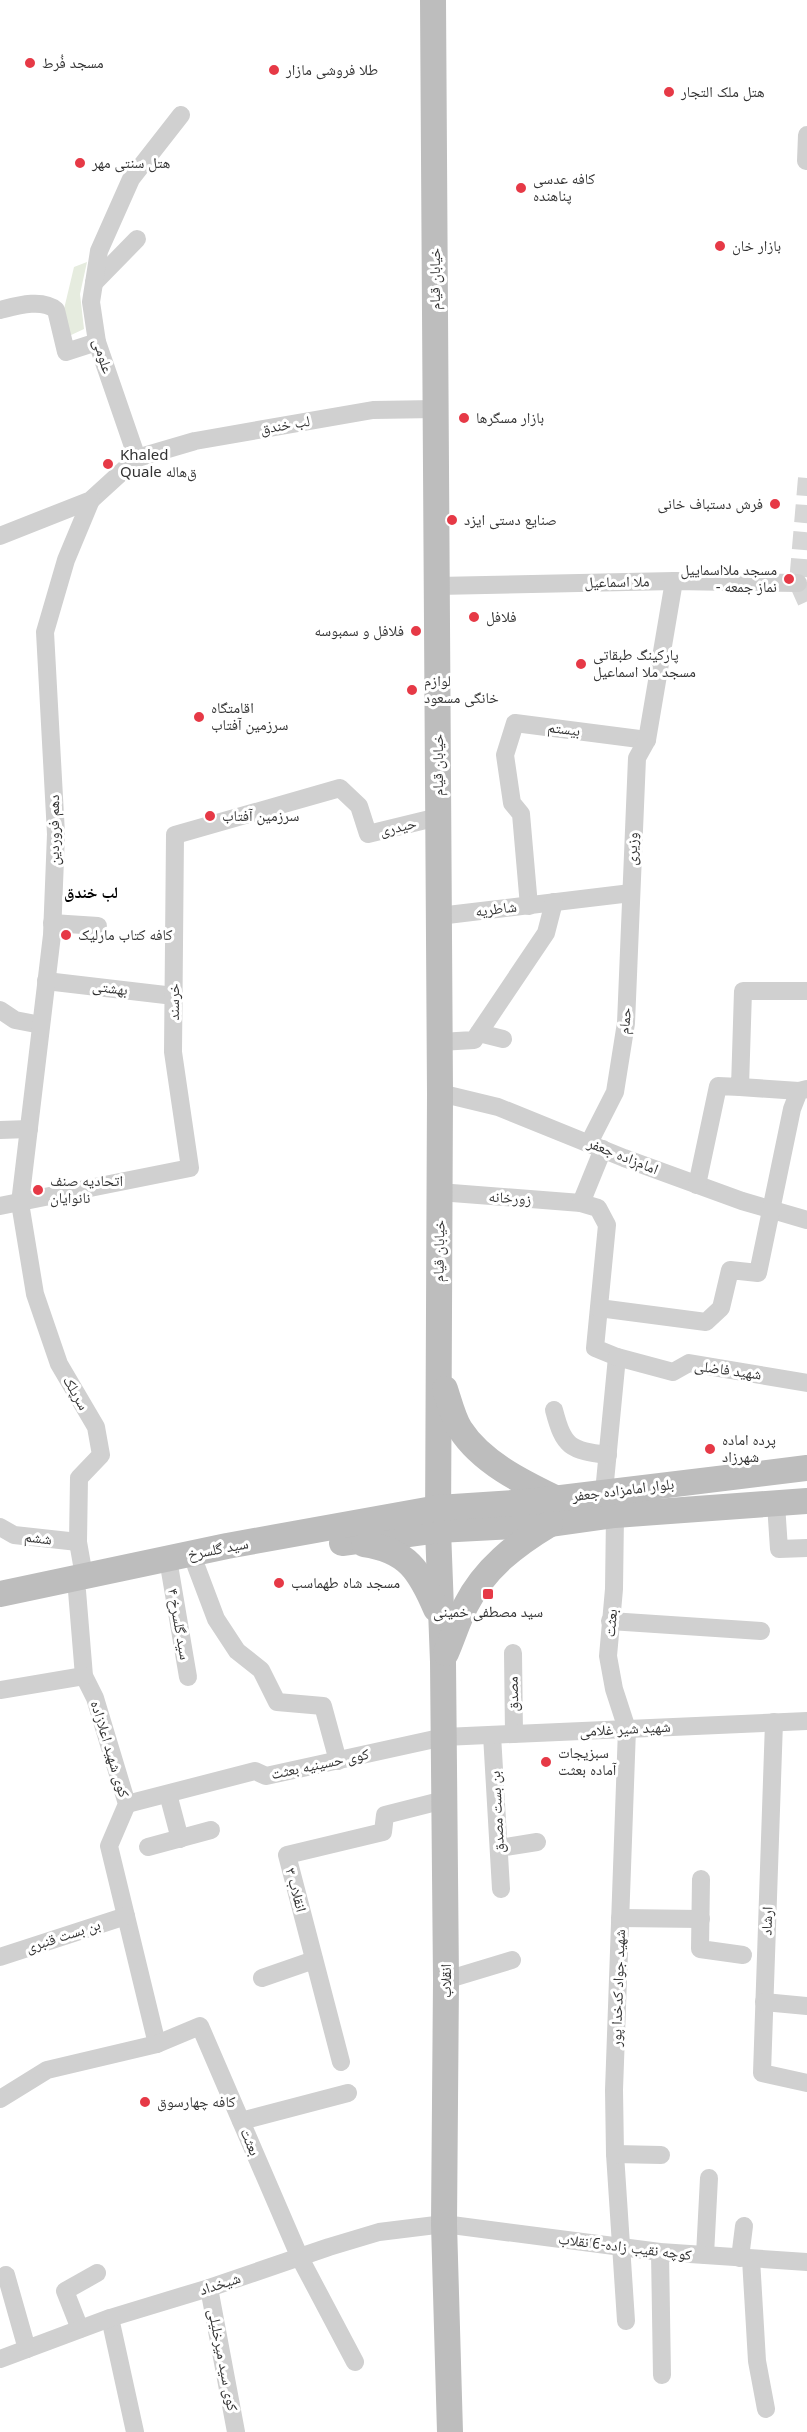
<svg xmlns="http://www.w3.org/2000/svg" width="807" height="2432" font-family="'Noto Sans','Noto Naskh Arabic',sans-serif">
	<rect width="100%" height="100%" fill="#fff"/>
	<path fill="#e6ecdf" d="M87,262L80,294L84,329L69,336L64,309L74,267Z"/>
	<g fill="none" stroke-linecap="round" stroke-linejoin="round">
		<path stroke="#d6d6d6" stroke-width="18" stroke-dasharray="18 9" stroke-linecap="butt" d="M807,478L798,583L807,603"/>
		<g stroke="#d0d0d0" stroke-width="18">
			<path d="M806,161L807,135"/>
			<path d="M94,283L137,239"/>
			<path d="M0,310C16,306 42,298 56,310L66,352L97,342"/>
			<path d="M137,458L195,441L373,410L436,409"/>
			<path d="M0,536L91,500L137,458L97,342L91,302L99,251L131,179L181,115"/>
			<path d="M437,586L674,581L798,583"/>
			<path d="M529,906L521,814L512,803L505,755L515,723L647,740"/>
			<path d="M439,916L631,893"/>
			<path d="M52,923L98,926"/>
			<path d="M46,981L174,996"/>
			<path d="M0,1010L15,1020L41,1025"/>
			<path d="M479,1033L503,1039"/>
			<path d="M440,1042L474,1040L546,933L554,902"/>
			<path d="M740,1087L799,1091"/>
			<path d="M440,1093L498,1107L624,1158L742,1201L807,1220"/>
			<path d="M0,1130L29,1129"/>
			<path d="M589,1143L615,1092L626,1023L637,758L647,740L674,581"/>
			<path d="M697,1185L718,1086L740,1087L743,991H807"/>
			<path d="M439,1192L581,1203L598,1208L607,1225L595,1348L617,1357L604,1492"/>
			<path d="M581,1203L603,1149"/>
			<path d="M0,1206L190,1168L173,1052L175,835L340,788L359,806L368,834L438,817"/>
			<path d="M599,1308L706,1322L721,1308L730,1270L758,1273L792,1109L799,1091L807,1089"/>
			<path d="M617,1357L673,1372L689,1363L807,1383"/>
			<path d="M554,1410C564,1448 570,1450 608,1455"/>
			<path d="M776,1504L779,1549L807,1548"/>
			<path d="M615,1515L614,1589L608,1656L614,1689L627,1729L614,2090L615,2154L626,2321"/>
			<path d="M0,1527L14,1535L78,1542"/>
			<path d="M196,1566L216,1619L237,1651L261,1670L277,1702L323,1706L338,1761"/>
			<path d="M170,1571L188,1677"/>
			<path d="M84,1576L78,1542L79,1478L101,1455L96,1427L59,1364L35,1294L20,1203L52,935L56,834L45,632L66,560L91,500"/>
			<path d="M77,1591L84,1676L95,1698L127,1804L109,1846L157,2044"/>
			<path d="M610,1621L761,1631"/>
			<path d="M513,1653L514,1734"/>
			<path d="M0,1690L84,1676"/>
			<path d="M774,1722L762,2073L807,2083"/>
			<path d="M492,1735L501,1889"/>
			<path d="M168,1794L180,1839"/>
			<path d="M127,1804L255,1771L266,1776L444,1737L807,1721"/>
			<path d="M148,1847L211,1830"/>
			<path d="M499,1848L537,1842"/>
			<path d="M701,1879L700,1949L743,1955"/>
			<path d="M620,1918L701,1919"/>
			<path d="M0,1957L126,1916"/>
			<path d="M262,1978L314,1960"/>
			<path d="M446,1980L512,1960"/>
			<path d="M764,2002L807,2006"/>
			<path d="M341,2062L287,1855L383,1832L385,1815L444,1800"/>
			<path d="M0,2099L47,2070L157,2044L200,2026L300,2258L355,2362"/>
			<path d="M241,2121L348,2093"/>
			<path d="M615,2154L661,2155"/>
			<path d="M660,2252L662,2375"/>
			<path d="M705,2255L709,2178"/>
			<path d="M740,2258L744,2226"/>
			<path d="M751,2259L757,2361L766,2409"/>
			<path d="M6,2275L27,2349"/>
			<path d="M209,2288L236,2432"/>
			<path d="M110,2318L135,2432"/>
			<path d="M80,2329L65,2291L97,2273"/>
			<path d="M0,2359L110,2318L209,2288L329,2247L379,2232L444,2224L660,2252L807,2262"/>
		</g>
		<g stroke="#bdbdbd" stroke-width="26">
			<path d="M433,0L440,1093L438,1530L443,1662L446,1980L444,2224L450,2432"/>
			<path d="M445,1389C449,1401 453,1418 460,1429C481,1462 522,1482 555,1498"/>
			<path d="M342,1543L438,1530L551,1524L615,1515L807,1501"/>
			<path d="M364,1544C407,1550 420,1571 436,1609"/>
			<path d="M0,1594L227,1546L438,1508L528,1502L807,1468"/>
			<path d="M446,1653C453,1637 458,1620 466,1605C485,1568 515,1545 550,1524"/>
		</g>
	</g>
	<g fill="#e63946" stroke="#fff" stroke-width="2">
		<circle cx="30" cy="63" r="6"/>
		<circle cx="274" cy="70" r="6"/>
		<circle cx="669" cy="92" r="6"/>
		<circle cx="80" cy="163" r="6"/>
		<circle cx="521" cy="188" r="6"/>
		<circle cx="720" cy="246" r="6"/>
		<circle cx="464" cy="418" r="6"/>
		<circle cx="108" cy="464" r="6"/>
		<circle cx="775" cy="504" r="6"/>
		<circle cx="452" cy="520" r="6"/>
		<circle cx="789" cy="579" r="6"/>
		<circle cx="474" cy="617" r="6"/>
		<circle cx="416" cy="631" r="6"/>
		<circle cx="581" cy="664" r="6"/>
		<circle cx="412" cy="690" r="6"/>
		<circle cx="199" cy="717" r="6"/>
		<circle cx="210" cy="816" r="6"/>
		<circle cx="66" cy="935" r="6"/>
		<circle cx="38" cy="1190" r="6"/>
		<circle cx="710" cy="1449" r="6"/>
		<circle cx="279" cy="1583" r="6"/>
		<rect x="482" y="1588" width="12" height="12" rx="3"/>
		<circle cx="546" cy="1762" r="6"/>
		<circle cx="145" cy="2102" r="6"/>
	</g>
	<g text-anchor="middle" stroke-width="6" stroke-linejoin="round" paint-order="stroke">
		<g font-size="15" fill="#333" stroke="#fff" text-anchor="start">
			<text x="42" y="68">مسجد فُرط</text>
			<text x="286" y="75">طلا فروشی مازار</text>
			<text x="681" y="97">هتل ملک التجار</text>
			<text x="92" y="168">هتل سنتی مهر</text>
			<text x="533" y="184">کافه عدسی<tspan x="533" dy="17">پناهنده</tspan></text>
			<text x="732" y="251">بازار خان</text>
			<text x="476" y="423">بازار مسگرها</text>
			<text x="120" y="460">Khaled<tspan x="120" dy="17">Quale ق‌هاله</tspan></text>
			<text x="763" y="509" text-anchor="end">فرش دستباف خانی</text>
			<text x="464" y="525">صنایع دستی ایزد</text>
			<text x="777" y="575" text-anchor="end">مسجد ملااسماییل<tspan x="777" dy="17">- نماز جمعه</tspan></text>
			<text x="486" y="622">فلافل</text>
			<text x="404" y="636" text-anchor="end">فلافل و سمبوسه</text>
			<text x="593" y="660">پارکینگ طبقاتی<tspan x="593" dy="17">مسجد ملا اسماعیل</tspan></text>
			<text x="424" y="686">لوازم<tspan x="424" dy="17">خانگی مسعود</tspan></text>
			<text x="211" y="713">اقامتگاه<tspan x="211" dy="17">سرزمین آفتاب</tspan></text>
			<text x="222" y="821">سرزمین آفتاب</text>
			<text x="78" y="940">کافه کتاب مارلیک</text>
			<text x="50" y="1186">اتحادیه صنف<tspan x="50" dy="17">نانوایان</tspan></text>
			<text x="722" y="1445">پرده اماده<tspan x="722" dy="17">شهرزاد</tspan></text>
			<text x="291" y="1588">مسجد شاه طهماسب</text>
			<text x="488" y="1617" text-anchor="middle">سید مصطفی خمینی</text>
			<text x="558" y="1758">سبزیجات<tspan x="558" dy="17">آماده بعثت</tspan></text>
			<text x="157" y="2107">کافه چهارسوق</text>
		</g>
		<g font-size="15" fill="#333" stroke="#fff">
			<text transform="translate(435 279) rotate(-90)" y="5">خیابان قیام</text>
			<text transform="translate(103 356) rotate(73)" y="5">علومی</text>
			<text transform="translate(285 425) rotate(-10)" y="5">لب خندق</text>
			<text transform="translate(617 582) rotate(-1)" y="5">ملا اسماعیل</text>
			<text transform="translate(564 729) rotate(7)" y="5">بیستم</text>
			<text transform="translate(438 765) rotate(-90)" y="5">خیابان قیام</text>
			<text transform="translate(398 827) rotate(-13)" y="5">حیدری</text>
			<text transform="translate(54 830) rotate(-90)" y="5">دهم فروردین</text>
			<text transform="translate(632 849) rotate(-88)" y="5">وزیری</text>
			<text transform="translate(496 909) rotate(-7)" y="5">شاطریه</text>
			<text transform="translate(110 988) rotate(7)" y="5">بهشتی</text>
			<text transform="translate(174 1002) rotate(-90)" y="5">خرسند</text>
			<text transform="translate(625 1021) rotate(-85)" y="5">حمام</text>
			<text transform="translate(623 1156) rotate(22)" y="5">امام‌زاده جعفر</text>
			<text transform="translate(510 1198) rotate(4)" y="5">زورخانه</text>
			<text transform="translate(439 1251) rotate(-89)" y="5">خیابان قیام</text>
			<text transform="translate(728 1370) rotate(8)" y="5">شهید فاضلی</text>
			<text transform="translate(76 1393) rotate(60)" y="5">سرپلک</text>
			<text transform="translate(623 1490) rotate(-7)" y="5">بلوار امامزاده جعفر</text>
			<text transform="translate(38 1538) rotate(6)" y="5">ششم</text>
			<text transform="translate(218 1549) rotate(-11)" y="5">سید گلسرخ</text>
			<text transform="translate(611 1623) rotate(-85)" y="5">بعثت</text>
			<text transform="translate(179 1624) rotate(80)" y="5">سید گلسرخ ۴</text>
			<text transform="translate(513 1694) rotate(-91)" y="5">مصدق</text>
			<text transform="translate(625 1729) rotate(-3)" y="5">شهید شیر غلامی</text>
			<text transform="translate(110 1749) rotate(73)" y="5">کوی شهید اعلازاده</text>
			<text transform="translate(320 1764) rotate(-12)" y="5">کوی حسینیه بعثت</text>
			<text transform="translate(497 1812) rotate(-93)" y="5">بن بست مصدق</text>
			<text transform="translate(296 1890) rotate(75)" y="5">انقلاب ۳</text>
			<text transform="translate(767 1921) rotate(-88)" y="5">ارشاد</text>
			<text transform="translate(63 1936) rotate(-18)" y="5">بن بست قنبری</text>
			<text transform="translate(446 1981) rotate(-90)" y="5">انقلاب</text>
			<text transform="translate(618 1988) rotate(-88)" y="5">شهید جواد کدخدا پور</text>
			<text transform="translate(250 2142) rotate(67)" y="5">بعثت</text>
			<text transform="translate(625 2247) rotate(7)" y="5">کوچه نقیب زاده-6انقلاب</text>
			<text transform="translate(220 2284) rotate(-18)" y="5">شیخداد</text>
			<text transform="translate(223 2360) rotate(79)" y="5">کوی سید میرخلیلی</text>
		</g>
		<g font-size="16" font-weight="bold" fill="#000" stroke="#fff">
			<text x="91" y="898">لب خندق</text>
		</g>
	</g>
</svg>
